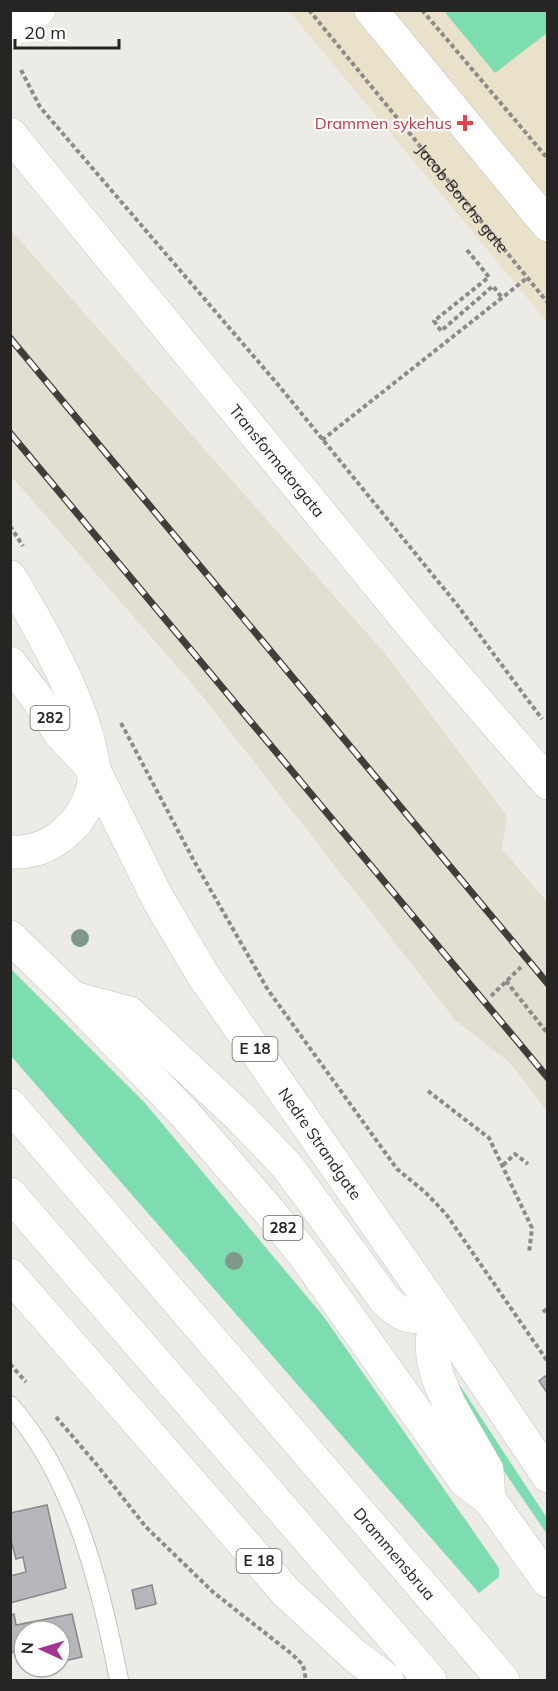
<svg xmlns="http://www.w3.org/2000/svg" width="558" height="1691" font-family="Mulish,sans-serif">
	<rect width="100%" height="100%" fill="#edebe6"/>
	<path fill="#e3ded2" d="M11,230L388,657L507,816L502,849L547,902V1111L509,1062L456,1021L200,693L11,476Z"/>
	<path fill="#eae1cb" d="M289,11H547V322L476,236Z"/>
	<g fill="#7edcb1">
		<path d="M444,11H547V33L495,73Z"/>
		<path d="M10,968L144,1102L324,1317L499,1568V1577L479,1593L11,1056Z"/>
		<path d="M457,1381L547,1518V1534L465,1414Z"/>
	</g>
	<g fill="#b8b5bb" stroke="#89878c" stroke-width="1.5">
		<path d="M545,1376L548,1380V1394L539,1381Z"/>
		<path d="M47,1505L66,1588L10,1603V1576L26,1572L23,1557L16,1559L10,1537V1513Z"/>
		<path d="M152,1585L156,1604L136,1609L132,1590Z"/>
		<path d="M14,1614L16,1625L72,1614L82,1657L60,1662V1631H24V1650L10,1653V1615Z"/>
	</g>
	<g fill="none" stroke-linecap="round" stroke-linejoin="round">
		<g stroke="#c4c2bd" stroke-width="20">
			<path id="lane" d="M10,1405C75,1479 101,1587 119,1680"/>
		</g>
		<g stroke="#c4c2bd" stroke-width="34">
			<g id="street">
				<path d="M10,32L39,10"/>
				<path id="s2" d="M10,134L419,634L548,783"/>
			</g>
		</g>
		<g stroke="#c4c2bd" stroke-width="34">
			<path id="secondary" d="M371,10L548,225"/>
		</g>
		<g stroke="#c4c2bd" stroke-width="34">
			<g id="primary">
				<path id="s3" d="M10,663L37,698L60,733L94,770L158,899L203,975L439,1314L548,1476"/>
				<path d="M10,937L73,998L184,1113L269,1211L305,1256L465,1481L489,1499L548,1581"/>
				<path d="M73,998L129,1013L240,1117L287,1166L386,1301C405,1319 414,1319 439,1314"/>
				<path d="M439,1314L432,1340L433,1358L438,1378L449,1404L487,1470L489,1499"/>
			</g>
		</g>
		<g stroke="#c4c2bd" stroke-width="34">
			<g id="highway">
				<path d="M10,577C42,630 86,707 94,769C96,791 84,816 68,830C51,846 34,853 10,852"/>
				<path id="s4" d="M10,1105L503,1680"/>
				<path d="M10,1194L430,1680"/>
				<path d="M10,1275L286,1592L354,1655L387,1680"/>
			</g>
		</g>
		<g stroke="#8d8b88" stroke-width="4" stroke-dasharray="4.5 3" stroke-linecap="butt">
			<path id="s1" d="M309,10L548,303"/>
			<path d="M422,10L548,159"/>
			<path d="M21,70L40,107L280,387L458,606L542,719"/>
			<path d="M467,250L489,277L434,321L441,331L493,286L502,298"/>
			<path d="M322,440L527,278"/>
			<path d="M10,526L23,546"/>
			<path d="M121,723L194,861L268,990L397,1169L425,1192L446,1214L548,1362"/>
			<path d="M506,981L548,1034"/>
			<path d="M491,996L521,967"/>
			<path d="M428,1091L489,1138L532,1228L529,1253"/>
			<path d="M503,1165L515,1154L528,1164"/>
			<path d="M543,1312L548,1308"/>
			<path d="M10,1364L26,1382"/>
			<path d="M56,1417L97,1465L146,1527L213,1592L293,1655L303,1665L306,1680"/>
		</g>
		<use href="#lane" stroke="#fff" stroke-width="18"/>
		<use href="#street" stroke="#fff" stroke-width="33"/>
		<use href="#secondary" stroke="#fff" stroke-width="33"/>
		<use href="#primary" stroke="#fff" stroke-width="33"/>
		<use href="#highway" stroke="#fff" stroke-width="33"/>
		<g stroke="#3f3e3b" stroke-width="7">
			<g id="rail">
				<path d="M10,338L548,984"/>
				<path d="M10,433L548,1078"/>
			</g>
		</g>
		<use href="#rail" stroke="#fff" stroke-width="4.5" stroke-dasharray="14" stroke-linecap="butt"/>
	</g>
	<g fill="#80988b">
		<circle cx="80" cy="938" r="9"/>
		<circle cx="234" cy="1261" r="9"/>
	</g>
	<path fill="#e0444e" stroke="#fff" stroke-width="2" d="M462 114h6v6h6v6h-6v6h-6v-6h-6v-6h6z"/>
	<g text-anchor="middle" stroke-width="4.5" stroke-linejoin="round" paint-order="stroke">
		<g fill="#fff" stroke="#676665" stroke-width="1.5">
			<rect x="30.5" y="706" width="39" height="24" rx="4.5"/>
			<rect x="232.5" y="1037" width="45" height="24" rx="4.5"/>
			<rect x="263.5" y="1216" width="39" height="24" rx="4.5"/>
			<rect x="236.5" y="1549" width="45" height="24" rx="4.5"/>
		</g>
		<g font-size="15" font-weight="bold" fill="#262523">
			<text x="50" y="723">282</text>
			<text x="255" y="1054">E 18</text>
			<text x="283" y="1233">282</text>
			<text x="259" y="1566">E 18</text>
		</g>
		<g font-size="16" fill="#be3a42" stroke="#fff" text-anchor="end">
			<text x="452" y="129">Drammen sykehus</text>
		</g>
		<g font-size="16" fill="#262523" stroke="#fff">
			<text dy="6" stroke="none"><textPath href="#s1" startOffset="243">Jacob Borchs gate</textPath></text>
			<text dy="6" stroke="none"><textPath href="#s2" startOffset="422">Transformatorgata</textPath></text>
			<text dy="6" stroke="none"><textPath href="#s3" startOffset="574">Nedre Strandgate</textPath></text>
			<text dy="6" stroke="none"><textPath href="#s4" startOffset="591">Drammensbrua</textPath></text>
		</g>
	</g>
	<rect width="558" height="1691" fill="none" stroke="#262523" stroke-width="24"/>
	<g transform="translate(42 1649) rotate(274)"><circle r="28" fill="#ffffff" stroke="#a8a8a7" stroke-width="1.5"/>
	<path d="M0-4.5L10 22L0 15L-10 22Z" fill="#a43593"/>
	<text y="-9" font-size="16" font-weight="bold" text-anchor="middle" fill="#262523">N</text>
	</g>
	<path d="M15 39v9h104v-9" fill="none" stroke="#262523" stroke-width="3"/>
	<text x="24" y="39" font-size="18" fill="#262523" stroke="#ffffff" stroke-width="4.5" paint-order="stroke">20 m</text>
</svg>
